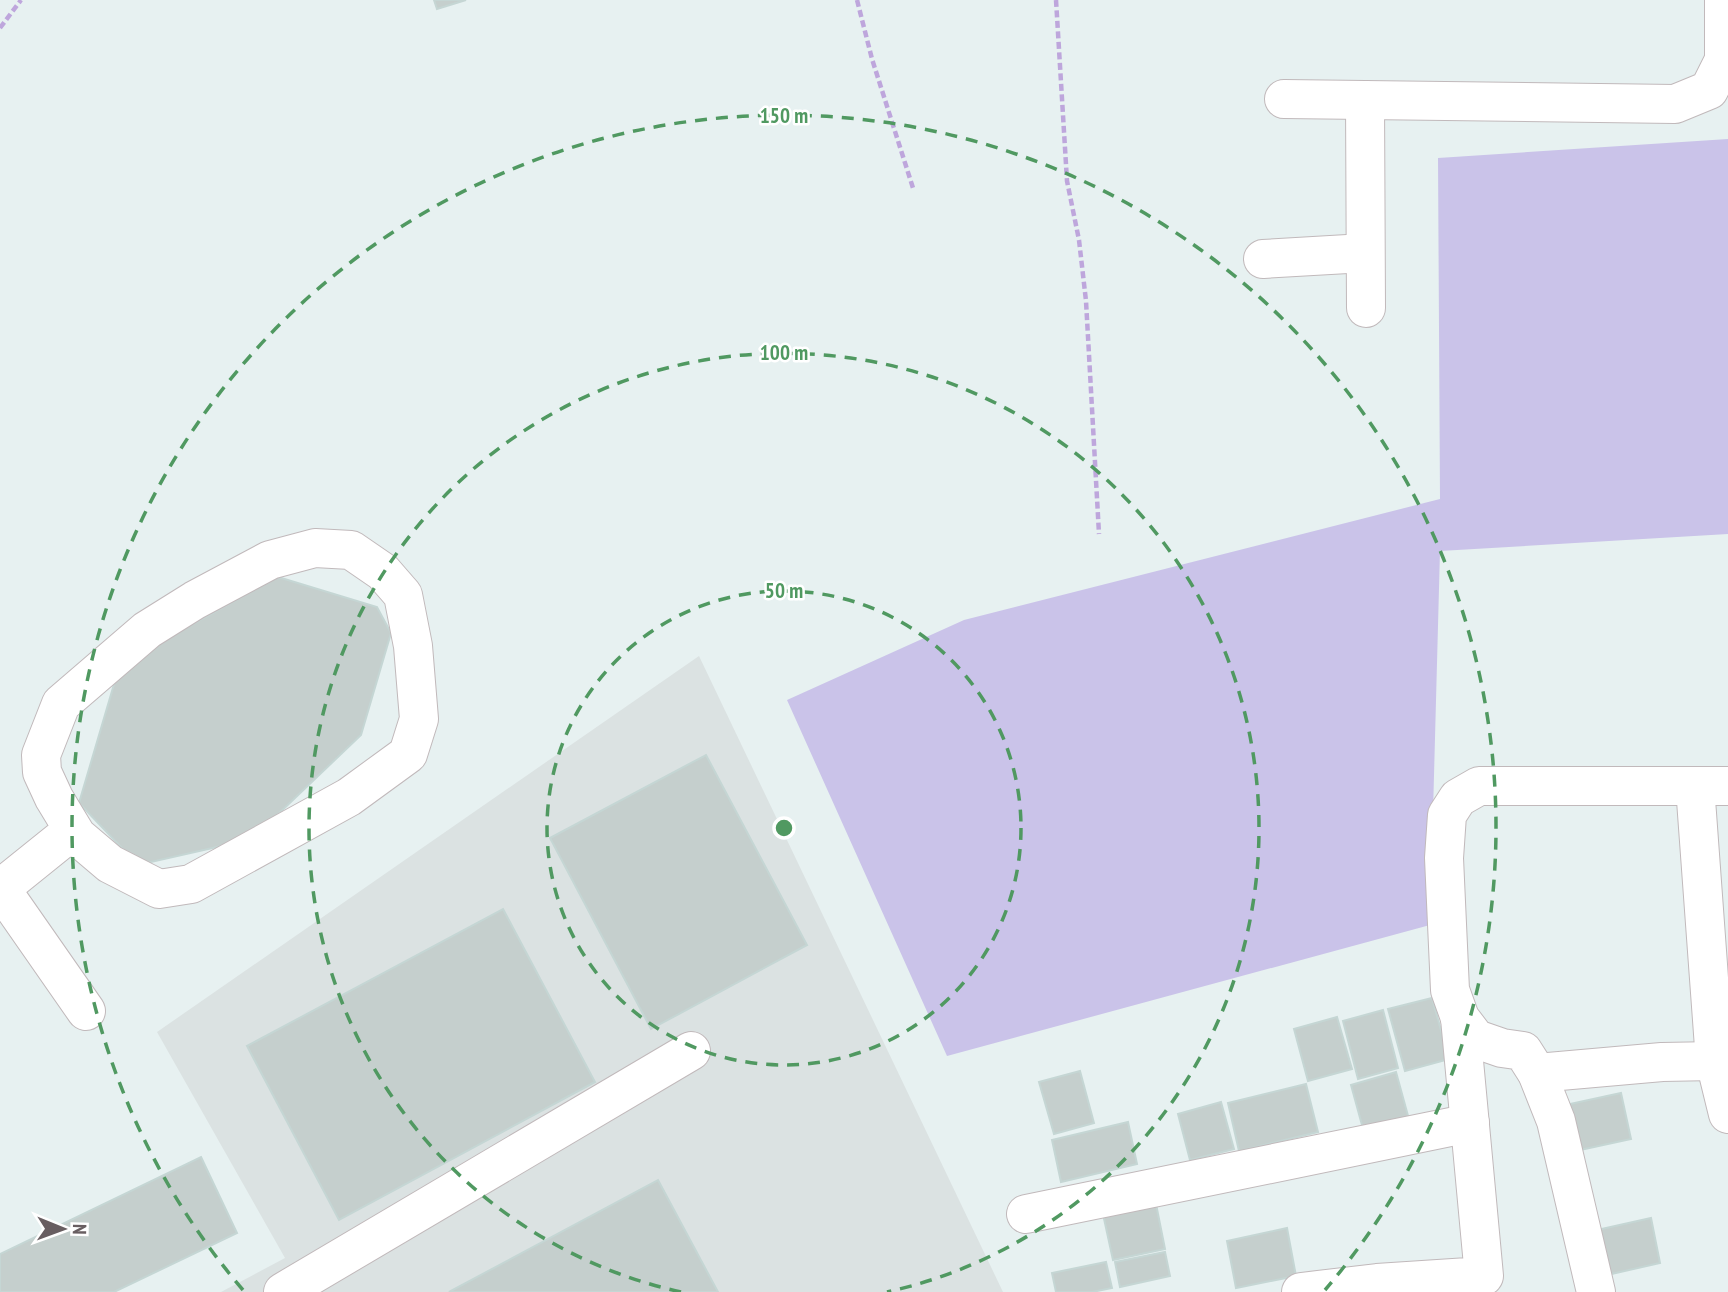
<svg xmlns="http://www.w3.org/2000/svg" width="1728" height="1292" font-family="'PT Sans Narrow',sans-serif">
	<rect width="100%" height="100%" fill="#e7f1f1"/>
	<path fill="#dbe2e2" d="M699,656L1003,1292H221L285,1258L157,1032Z"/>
	<path fill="#cac3e9" d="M1728,139V534L1440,551L1430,925L947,1056L787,700L964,620L1440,499L1438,158Z"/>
	<g fill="#c5cfcd" stroke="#c5d6d4" stroke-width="2">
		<path d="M434,0H466L437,9Z"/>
		<path d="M278,577L377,607L391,633L361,735L252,839L138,865L79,803L120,664Z"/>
		<path d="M706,755L807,945L651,1029L550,838Z"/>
		<path d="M503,909L595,1082L339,1220L247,1046Z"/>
		<path d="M1432,998L1449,1059L1405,1071L1388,1009Z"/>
		<path d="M1383,1010L1398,1068L1358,1079L1343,1021Z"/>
		<path d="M1337,1017L1352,1069L1308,1081L1294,1029Z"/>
		<path d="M1080,1071L1094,1123L1054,1134L1039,1082Z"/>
		<path d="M1396,1072L1410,1123L1365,1136L1351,1085Z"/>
		<path d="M1306,1084L1318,1132L1239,1151L1228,1103Z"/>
		<path d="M1621,1093L1631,1139L1580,1150L1570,1104Z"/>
		<path d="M1221,1102L1234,1149L1190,1160L1178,1114Z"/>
		<path d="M1128,1122L1137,1164L1061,1182L1052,1140Z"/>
		<path d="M201,1157L237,1233L114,1292H0V1254Z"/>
		<path d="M658,1180L718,1292H449Z"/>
		<path d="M1156,1204L1165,1249L1113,1260L1103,1214Z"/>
		<path d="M1651,1218L1660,1263L1607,1275L1597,1230Z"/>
		<path d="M1287,1228L1296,1276L1236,1288L1227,1241Z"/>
		<path d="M1165,1252L1170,1276L1120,1287L1115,1262Z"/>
		<path d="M1106,1262L1112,1288L1092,1292H1056L1052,1273Z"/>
	</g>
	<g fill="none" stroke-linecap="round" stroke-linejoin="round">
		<g stroke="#c1b9bb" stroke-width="40">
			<g id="minor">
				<path d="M1284,99L1675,104L1709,90L1724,60V0"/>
				<path d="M1365,100L1366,308"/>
				<path d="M1263,259L1365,253"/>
				<path d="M1695,786L1715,1061L1728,1114"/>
				<path d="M0,889L62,839L77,836L110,864L159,889L191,884L349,797L408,754L419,719L413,646L403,595L383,572L351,550L315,548L270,560L195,600L147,630L61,704L41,755L42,772L54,798L77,836"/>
				<path d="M1,889L86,1011"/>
				<path d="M1537,1073L1662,1062L1715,1061L1728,1068"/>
				<path d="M1026,1214L1470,1123"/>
				<path d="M283,1292L691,1051"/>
				<path d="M1301,1292L1377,1283L1484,1276L1460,1018"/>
				<path d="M1596,1292L1556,1121L1537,1073L1523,1051L1502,1048L1476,1039L1460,1018L1450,990L1444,858L1447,815L1458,798L1479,786H1728"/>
			</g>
		</g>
		<g stroke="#bea6dc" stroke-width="4.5" stroke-dasharray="7 3.5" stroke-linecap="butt">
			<path d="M857,0L872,59L913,188"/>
			<path d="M1056,0L1067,181L1079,240L1086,301L1099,534"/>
			<path d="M0,28L21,0"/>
		</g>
		<use href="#minor" stroke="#fff" stroke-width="38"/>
	</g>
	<g fill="none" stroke="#509961" stroke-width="3.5" stroke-dasharray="12 9">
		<circle cx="784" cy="828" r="237"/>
		<path d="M681 1292A475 475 0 1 1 887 1292"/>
		<path d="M243 1290A712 712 0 1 1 1325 1290"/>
	</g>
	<circle cx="784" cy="828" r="10" fill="#509961" stroke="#fff" stroke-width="3.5"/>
	<g font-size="21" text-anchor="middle" font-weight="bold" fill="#509961" stroke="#fff" stroke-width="5" stroke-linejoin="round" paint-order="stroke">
		<text x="784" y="123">150 m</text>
		<text x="784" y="360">100 m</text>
		<text x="784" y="598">50 m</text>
	</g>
	<g transform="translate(63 1229) rotate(91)" stroke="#ffffff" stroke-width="5" paint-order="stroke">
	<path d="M0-5L12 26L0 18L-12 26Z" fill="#685e61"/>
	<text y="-10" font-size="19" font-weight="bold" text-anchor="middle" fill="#685e61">N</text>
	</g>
</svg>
